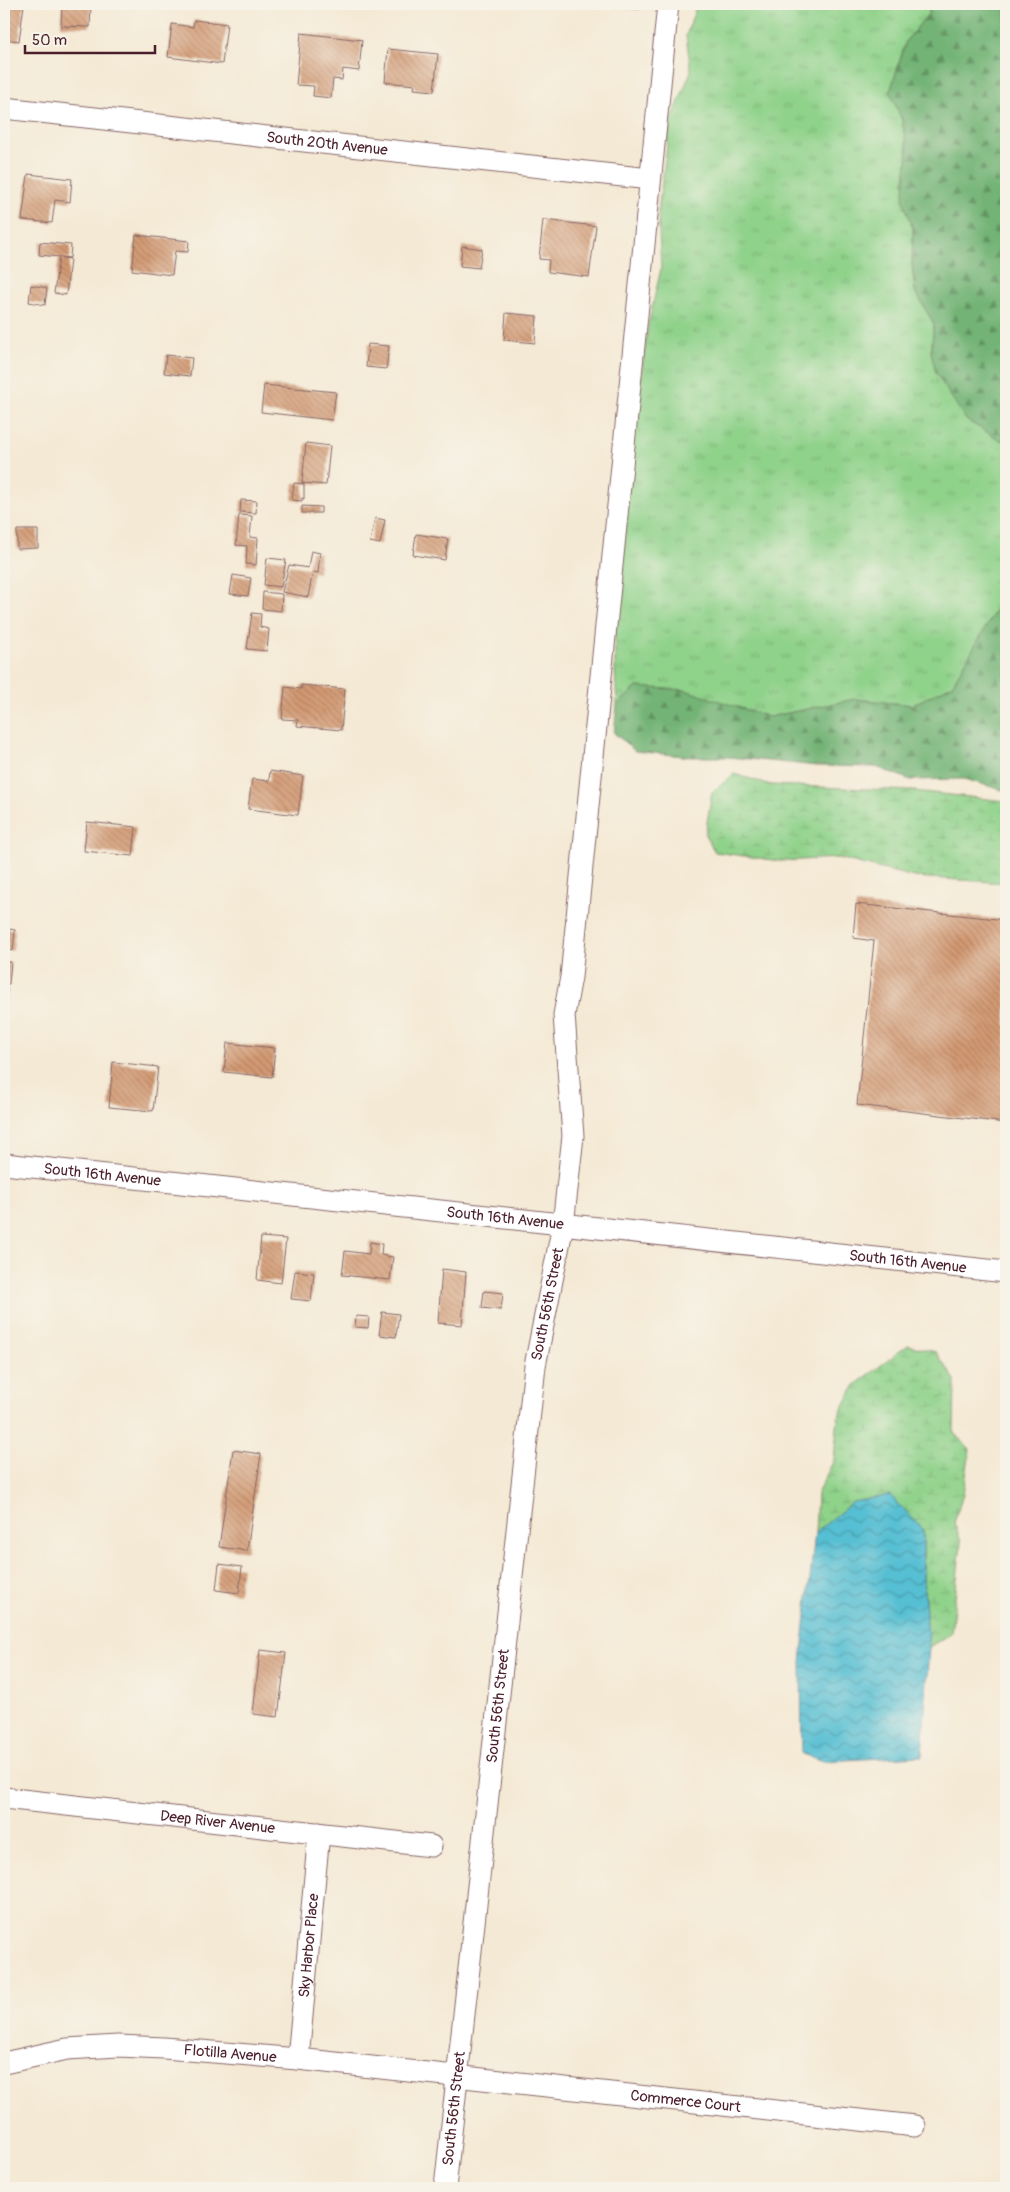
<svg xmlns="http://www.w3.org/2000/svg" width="1010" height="2192" font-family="Pangolin,sans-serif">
	<defs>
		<pattern id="grass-tufts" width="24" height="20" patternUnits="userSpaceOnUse" patternTransform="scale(1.25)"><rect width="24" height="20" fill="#8fd28a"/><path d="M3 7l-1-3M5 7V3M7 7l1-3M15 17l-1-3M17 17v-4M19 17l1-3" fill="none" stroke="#7db477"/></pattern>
		<pattern id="forest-firs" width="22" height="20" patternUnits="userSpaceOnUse" patternTransform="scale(1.25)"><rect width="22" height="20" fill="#73b476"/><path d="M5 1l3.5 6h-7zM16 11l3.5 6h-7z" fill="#609261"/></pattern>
		<pattern id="wetland-marsh" width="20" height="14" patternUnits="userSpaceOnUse" patternTransform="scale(1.25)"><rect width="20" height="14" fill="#8fd28a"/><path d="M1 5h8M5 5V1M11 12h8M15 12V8" fill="none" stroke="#7db477"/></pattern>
		<pattern id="water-waves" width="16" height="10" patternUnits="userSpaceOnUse" patternTransform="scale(1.25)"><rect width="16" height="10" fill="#56bfd3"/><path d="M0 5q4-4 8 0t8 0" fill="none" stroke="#499bab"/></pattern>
		<pattern id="building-back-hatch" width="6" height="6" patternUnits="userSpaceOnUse" patternTransform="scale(1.25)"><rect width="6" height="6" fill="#d39a73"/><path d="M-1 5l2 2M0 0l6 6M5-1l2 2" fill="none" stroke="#ad7d5f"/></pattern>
	</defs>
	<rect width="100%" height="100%" fill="#f7f3e8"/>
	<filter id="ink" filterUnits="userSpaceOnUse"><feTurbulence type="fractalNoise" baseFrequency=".02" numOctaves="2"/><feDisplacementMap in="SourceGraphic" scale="10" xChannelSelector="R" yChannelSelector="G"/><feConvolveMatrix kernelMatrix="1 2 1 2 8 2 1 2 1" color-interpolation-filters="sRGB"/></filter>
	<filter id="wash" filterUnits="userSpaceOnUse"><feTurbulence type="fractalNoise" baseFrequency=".0096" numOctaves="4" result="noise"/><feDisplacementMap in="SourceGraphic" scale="20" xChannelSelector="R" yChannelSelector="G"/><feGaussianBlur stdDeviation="1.12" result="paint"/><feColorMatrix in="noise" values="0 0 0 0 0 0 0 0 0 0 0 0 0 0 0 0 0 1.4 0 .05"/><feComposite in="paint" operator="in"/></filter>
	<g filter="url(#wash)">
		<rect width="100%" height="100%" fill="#f4e9d4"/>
		<path fill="url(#grass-tufts)" stroke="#6c785a" d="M697,4H929V13L906,41L890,92L902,120L908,154L903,199L913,229L912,264L915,291L934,324L931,352L966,420L1006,443V603L997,608L952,685L912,705L855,699L769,717L730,706L637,687L617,705L615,669V621L629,466L648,325L661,269L658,211L670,124L691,71L686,36Z"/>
		<g fill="url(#forest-firs)" stroke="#5e6a50">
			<path d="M929,4H1006V443L966,420L936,373L931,352L934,324L915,291L912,264L913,229L903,199L908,154L902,120L890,92L906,41L929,13Z"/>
			<path d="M1006,603V791L964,779L911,780L876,767L817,766L729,757H692L635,751L614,733L617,705L637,687L685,690L769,717L855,699L912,705L952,685L997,608Z"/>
		</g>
		<g fill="url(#wetland-marsh)" stroke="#6c785a">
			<path d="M734,774L771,785L914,791L1006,801V883L914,877L838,858L780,861L715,852L705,835L712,792Z"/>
			<path d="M908,1345L936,1352L955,1380L954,1433L970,1450L963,1494L954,1523L961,1542L951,1633L929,1647L923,1578V1529L853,1502L815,1533L817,1494L834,1460L838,1417L855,1385Z"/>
		</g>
		<path fill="url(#water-waves)" stroke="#506f7f" d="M890,1495L923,1529V1578L929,1647L922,1756L824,1761L802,1754L801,1662L815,1533L853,1502Z"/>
		<g id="blocks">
			<g fill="url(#building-back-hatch)">
				<path d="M4,4L24,5L19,41L4,39Z"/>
				<path d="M62,4H91L90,27L61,26Z"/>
				<path d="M615,4H641L640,9L615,8Z"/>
				<path d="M194,20L227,24L222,64L168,57L172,24L193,27Z"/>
				<path d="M301,33L362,40L359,71L343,69L342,80L333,79L331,98L313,96L314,86L296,85Z"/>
				<path d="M388,49L438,54L434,91L414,89L415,85L385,82Z"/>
				<path d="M28,174L72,179L70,202L55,200L52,223L22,220Z"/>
				<path d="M543,220L596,226L589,277L548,272L549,260L539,259Z"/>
				<path d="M136,235L189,241L188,252L175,251L172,275L132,270Z"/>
				<path d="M40,242L71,245L70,258L39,255Z"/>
				<path d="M462,246L482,249L479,268L460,266Z"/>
				<path d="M59,257L70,259L66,295L54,293Z"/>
				<path d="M31,285L47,288L45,305L29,302Z"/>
				<path d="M506,313L537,316L535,343L504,340Z"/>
				<path d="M368,344L389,346L386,369L366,367Z"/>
				<path d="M166,355L192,358L190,376L164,373Z"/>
				<path d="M264,385L336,392L332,420L261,412Z"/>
				<path d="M306,443L330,446L326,485L302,483Z"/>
				<path d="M294,483L304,484V499L302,498V501L292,500Z"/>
				<path d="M241,500L257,501L256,513L240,512Z"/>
				<path d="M302,506L321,507V513H302Z"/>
				<path d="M239,515L252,516L250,537L258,538L256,565L246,564L247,546L236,545Z"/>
				<path d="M375,518L385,520L380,544L370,542Z"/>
				<path d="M17,530H38V548L17,549Z"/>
				<path d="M416,534L448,539L445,560L413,555Z"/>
				<path d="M311,551L320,553L318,573L313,572L308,597L282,592L289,565L308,568Z"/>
				<path d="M267,558L286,560L281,587L264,585Z"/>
				<path d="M233,575L251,578L248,596L230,594Z"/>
				<path d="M263,592L282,594L281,611L262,609Z"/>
				<path d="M252,613L261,614L260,627L269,629L267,651L247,649Z"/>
				<path d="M301,685L345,689L341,730L297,726L298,720L282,719L285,687L301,689Z"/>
				<path d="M270,771L303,776L298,815L248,809L252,779L269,781Z"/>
				<path d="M87,822L136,827L133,856L84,851Z"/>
				<path d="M856,904L1006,920V1123L857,1105L874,941L853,938Z"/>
				<path d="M4,928L15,930L13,951L4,949Z"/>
				<path d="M4,962H11L9,984H4Z"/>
				<path d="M4,988H7L6,1005H4Z"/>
				<path d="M227,1043L275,1048L272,1077L224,1072Z"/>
				<path d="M113,1062L158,1067L153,1111L109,1107Z"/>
				<path d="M261,1237L286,1239L281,1283L257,1280Z"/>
				<path d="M370,1242L382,1244L381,1255L393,1257L390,1280L342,1275L345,1251L369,1254Z"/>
				<path d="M442,1269L466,1272L462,1325L438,1323Z"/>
				<path d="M295,1271L314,1273L311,1301L291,1299Z"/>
				<path d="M484,1291L503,1293L501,1310L482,1308Z"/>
				<path d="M382,1312L399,1314L396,1337L379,1335Z"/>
				<path d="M356,1316L369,1317L368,1328L355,1327Z"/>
				<path d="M233,1450L261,1454L247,1551L219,1547Z"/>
				<path d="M219,1564L242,1567L239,1593L216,1590Z"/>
				<path d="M260,1650L286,1653L278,1717L253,1714Z"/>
			</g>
		</g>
	</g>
	<g filter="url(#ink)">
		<use href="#blocks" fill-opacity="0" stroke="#866666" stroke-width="1"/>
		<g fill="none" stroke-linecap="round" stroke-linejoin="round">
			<g stroke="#866666" stroke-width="23">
				<g id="minor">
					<path id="s1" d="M4,108L650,179"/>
					<path id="s2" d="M4,1164L1006,1272"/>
					<path id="s3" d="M4,1798L431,1846"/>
					<path id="s4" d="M298,2059L319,1833"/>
					<path id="s5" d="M4,2063L67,2049L118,2046L164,2048L298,2059L915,2126"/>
					<path id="s6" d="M445,2188L535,1366L563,1225L573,1136L564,1015L571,977L668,4"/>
				</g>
			</g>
			<use href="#minor" stroke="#fff" stroke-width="21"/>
		</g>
	</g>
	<g text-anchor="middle" stroke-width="4" stroke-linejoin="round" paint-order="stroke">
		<g font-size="15" fill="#4a1f2b" stroke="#f7f3e8">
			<text dy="5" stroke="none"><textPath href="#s1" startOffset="325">South 20th Avenue</textPath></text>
			<text dy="5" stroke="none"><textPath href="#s2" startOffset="99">South 16th Avenue</textPath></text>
			<text dy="5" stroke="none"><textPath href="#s2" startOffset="504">South 16th Avenue</textPath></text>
			<text dy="5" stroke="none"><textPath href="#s2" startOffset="909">South 16th Avenue</textPath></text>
			<text dy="5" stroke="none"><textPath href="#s6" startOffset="890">South 56th Street</textPath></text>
			<text dy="5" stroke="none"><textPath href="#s6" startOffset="485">South 56th Street</textPath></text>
			<text dy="5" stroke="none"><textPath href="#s3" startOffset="215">Deep River Avenue</textPath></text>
			<text dy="5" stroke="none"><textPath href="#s4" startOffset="114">Sky Harbor Place</textPath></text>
			<text dy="5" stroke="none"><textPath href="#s5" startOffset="228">Flotilla Avenue</textPath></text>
			<text dy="5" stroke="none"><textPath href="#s5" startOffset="686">Commerce Court</textPath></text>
			<text dy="5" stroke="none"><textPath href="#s6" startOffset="80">South 56th Street</textPath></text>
		</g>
	</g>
	<rect width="1010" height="2192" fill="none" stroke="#f7f3e8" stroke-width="20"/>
	<path d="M25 45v8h130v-8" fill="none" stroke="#4a1f2b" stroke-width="2.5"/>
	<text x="32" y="45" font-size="15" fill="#4a1f2b" stroke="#f7f3e8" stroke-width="4" paint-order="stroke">50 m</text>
</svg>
